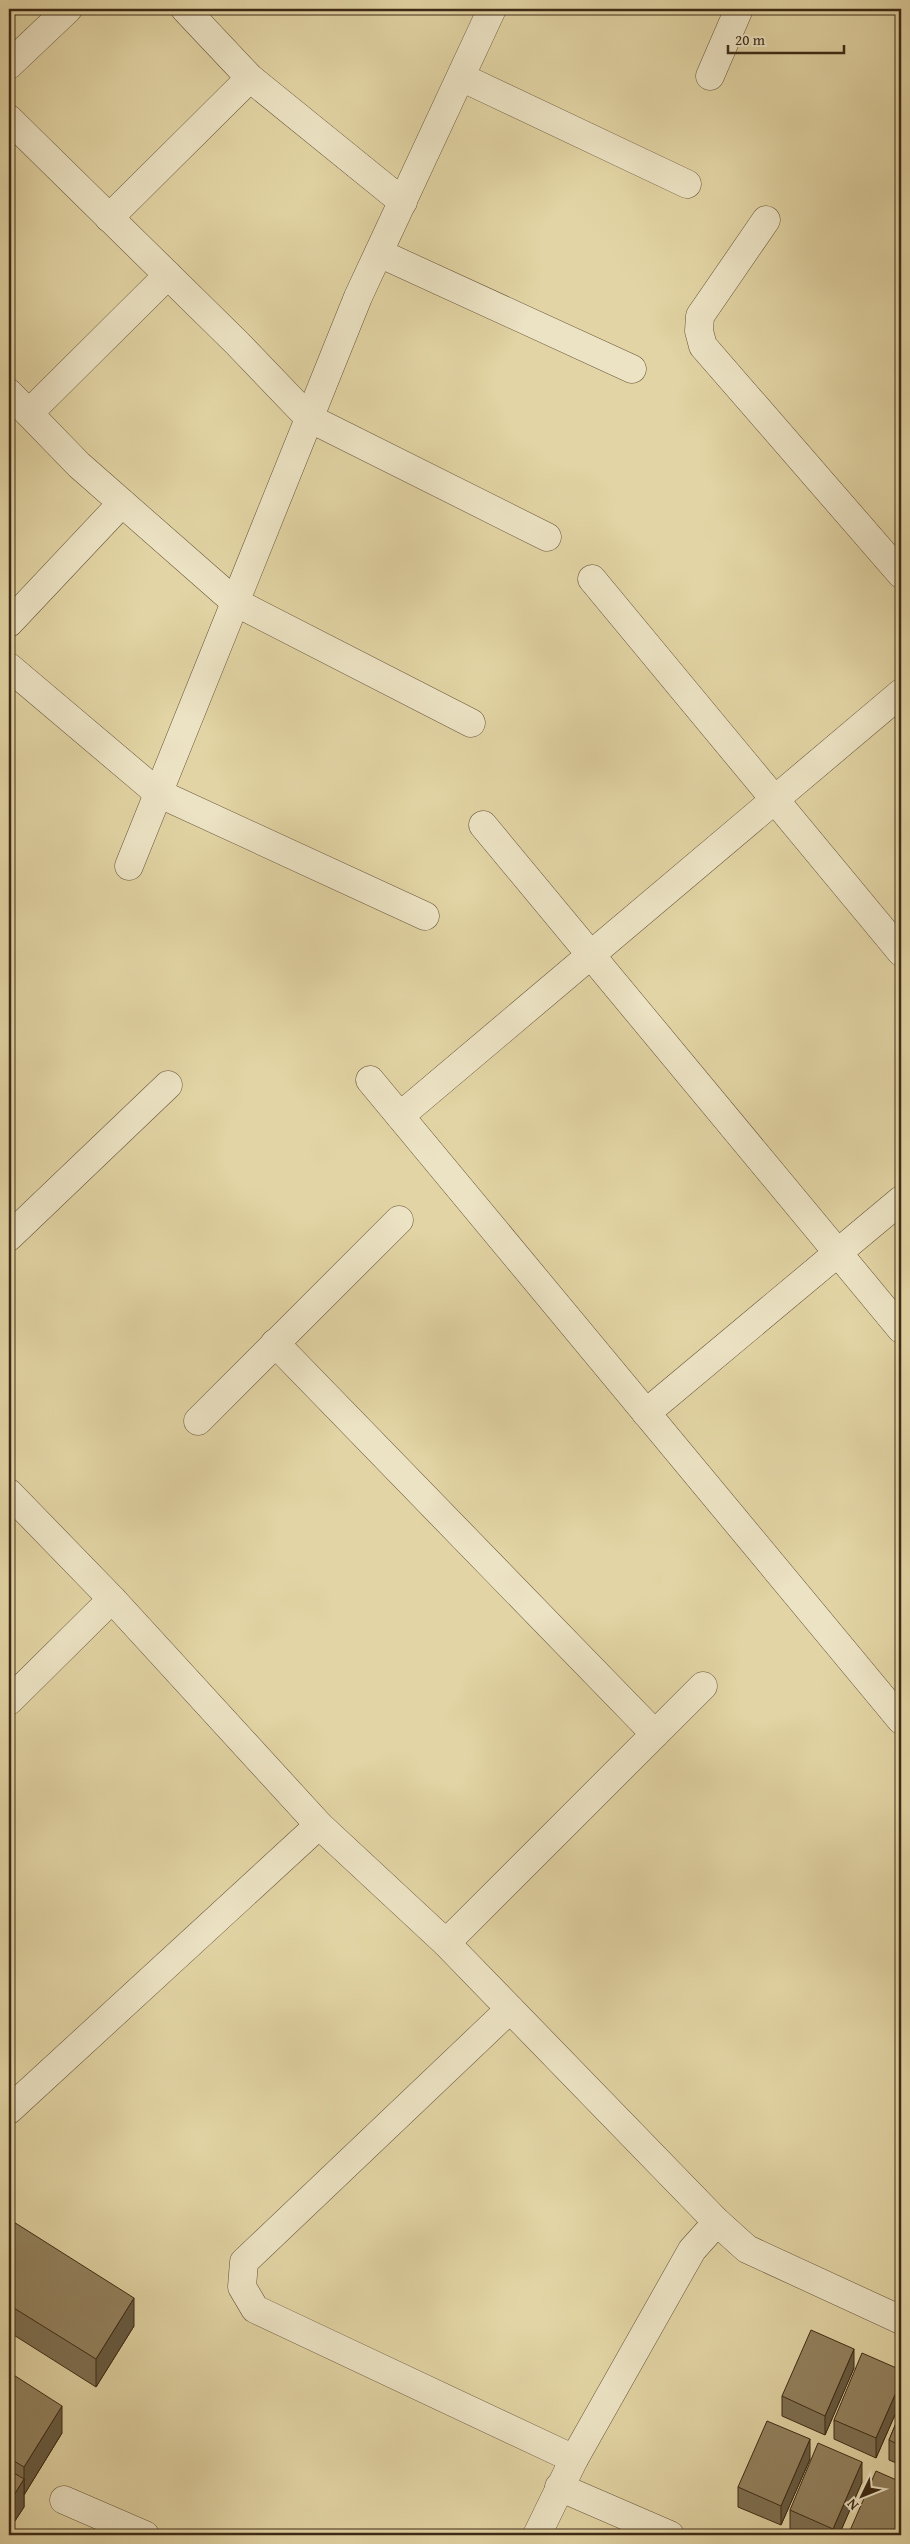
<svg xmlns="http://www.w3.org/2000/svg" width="910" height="2544" font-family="'Gentium Book Plus',serif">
	<rect width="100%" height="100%" fill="#e2d4a4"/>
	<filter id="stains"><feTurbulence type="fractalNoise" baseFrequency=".004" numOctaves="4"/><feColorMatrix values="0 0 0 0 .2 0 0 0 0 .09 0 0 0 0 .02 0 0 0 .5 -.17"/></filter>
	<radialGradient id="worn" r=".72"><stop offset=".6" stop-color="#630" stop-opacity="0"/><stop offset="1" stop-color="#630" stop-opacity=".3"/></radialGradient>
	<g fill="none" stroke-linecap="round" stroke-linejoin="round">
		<g stroke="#665439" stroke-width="29">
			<g id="street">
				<path d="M185,9L250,78L403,202"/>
				<path d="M9,65L68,9"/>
				<path d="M710,76L739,9"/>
				<path d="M461,77L687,184"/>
				<path d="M9,119L237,343L309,418L547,537"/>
				<path d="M109,218L250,78"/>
				<path d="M766,220L700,316L699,331L703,346L901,574"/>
				<path d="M379,253L632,369"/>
				<path d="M9,393L79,465L235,602L471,723"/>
				<path d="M29,413L168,275"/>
				<path d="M592,579L901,952"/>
				<path d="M9,623L122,503"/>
				<path d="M9,667L158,793L425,916"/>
				<path d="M483,825L901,1329"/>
				<path d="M129,866L358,297L492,9"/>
				<path d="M370,1080L901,1720"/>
				<path d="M400,1116L901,693"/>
				<path d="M9,1237L168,1085"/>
				<path d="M275,1343L655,1734"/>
				<path d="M646,1413L901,1200"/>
				<path d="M198,1421L399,1220"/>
				<path d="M9,1493L112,1599L319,1825L446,1943L717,2222L747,2249L901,2320"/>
				<path d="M9,1701L112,1599"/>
				<path d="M446,1943L703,1686"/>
				<path d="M510,2009L244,2262L242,2287L255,2309L574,2459"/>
				<path d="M9,2110L319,1825"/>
				<path d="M559,2487L670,2535"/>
				<path d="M64,2500L145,2535"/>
				<path d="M537,2535L574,2459L692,2250L717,2222"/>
			</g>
		</g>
		<use href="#street" stroke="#ece3c4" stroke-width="28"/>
	</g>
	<g fill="#7e7052" stroke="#3d2a15">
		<path d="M9,2219L134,2326L96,2387L9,2332Z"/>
		<path d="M854,2368L825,2435L782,2416V2396Z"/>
		<path d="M901,2370V2401L876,2458L834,2439V2420Z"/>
		<path d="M9,2372L62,2433L24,2495V2507L9,2530Z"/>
		<path d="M901,2411V2465L889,2460V2440Z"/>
		<path d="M810,2459L781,2525L738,2507V2487Z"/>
		<path d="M862,2482L839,2535H803L790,2530V2510Z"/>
	</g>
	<g fill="#675b42" stroke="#3d2a15">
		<path d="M134,2298V2326L96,2387V2359Z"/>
		<path d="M854,2349V2368L825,2435V2416Z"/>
		<path d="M901,2381V2401L876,2458V2438Z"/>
		<path d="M62,2406V2433L24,2495V2467Z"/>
		<path d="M810,2439V2459L781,2525V2506Z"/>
		<path d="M862,2462V2482L839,2535H833V2529Z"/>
		<path d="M24,2479V2507L9,2530V2503Z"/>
	</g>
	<g fill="#93825f" stroke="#3d2a15">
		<path d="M9,2219L134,2298L96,2359L9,2305Z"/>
		<path d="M811,2330L854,2349L825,2416L782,2396Z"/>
		<path d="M862,2353L901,2370V2381L876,2438L834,2420Z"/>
		<path d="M9,2372L62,2406L24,2467L9,2458Z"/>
		<path d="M901,2411V2446L889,2440Z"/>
		<path d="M767,2421L810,2439L781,2506L738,2487Z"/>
		<path d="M818,2443L862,2462L833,2529L790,2510Z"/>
		<path d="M9,2470L24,2479L9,2503Z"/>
		<path d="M876,2471L901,2482V2532L900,2535H848Z"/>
	</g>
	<rect width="910" height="2544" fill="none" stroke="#e2d4a4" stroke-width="30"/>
	<rect x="10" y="10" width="890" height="2524" fill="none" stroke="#3d2a15" stroke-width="2.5"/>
	<rect x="15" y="15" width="880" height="2514" fill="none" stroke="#3d2a15"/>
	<g transform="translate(862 2496) rotate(227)" stroke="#ece3c4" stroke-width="4" paint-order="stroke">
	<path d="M0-4L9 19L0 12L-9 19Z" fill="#3d2a15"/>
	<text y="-8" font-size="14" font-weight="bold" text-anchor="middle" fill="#3d2a15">N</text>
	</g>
	<path d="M728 45v8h116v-8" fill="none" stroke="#3d2a15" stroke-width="2.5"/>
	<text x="735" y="45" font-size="15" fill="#3d2a15" stroke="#ece3c4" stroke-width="4" paint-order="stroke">20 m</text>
	<rect width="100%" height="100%" filter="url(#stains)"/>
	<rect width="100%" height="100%" fill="url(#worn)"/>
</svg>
